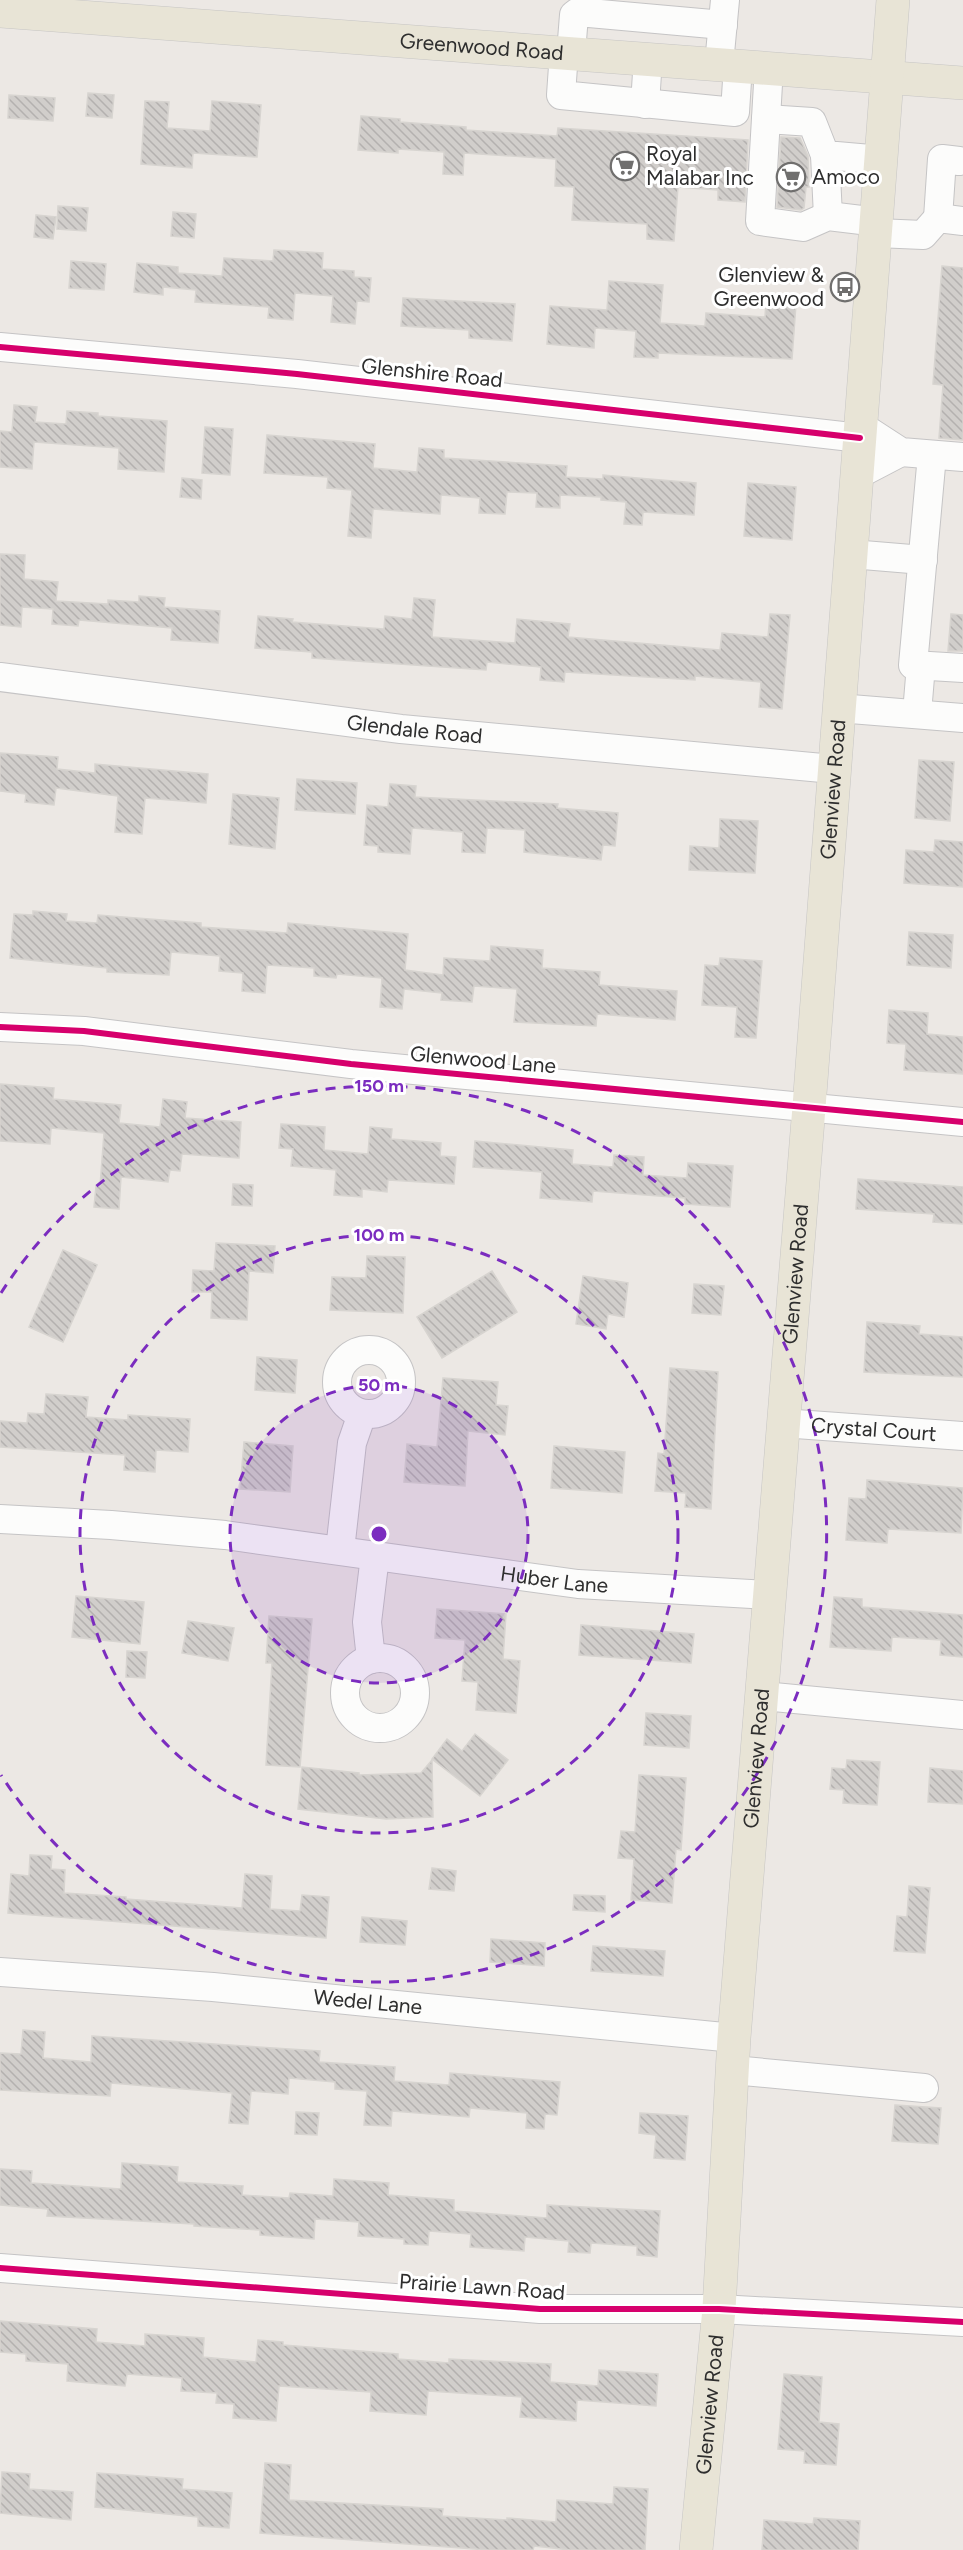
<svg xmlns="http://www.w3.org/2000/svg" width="963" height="2550" font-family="Figtree,sans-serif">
	<defs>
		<pattern id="building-back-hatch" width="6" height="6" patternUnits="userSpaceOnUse" patternTransform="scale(1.5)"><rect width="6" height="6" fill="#d1cecb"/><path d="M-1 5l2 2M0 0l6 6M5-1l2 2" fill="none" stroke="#b4b1af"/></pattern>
	</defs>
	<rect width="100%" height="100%" fill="#ece8e4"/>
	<g fill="url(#building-back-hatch)" stroke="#d7d4d0" stroke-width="1.5">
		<path d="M88,93L114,95L112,118L86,116Z"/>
		<path d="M9,95L55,98L53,121L8,118Z"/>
		<path d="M145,101L169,102L167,128L210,131L212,101L261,105L257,157L193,153L192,168L141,164Z"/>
		<path d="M361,116L400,119V122L466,127V130L557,136L558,128L748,140L745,202L718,200V190L678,187L674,241L647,239V224L572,220L574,187L555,186L556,159L464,153L463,175L443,174L444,152L398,149V153L358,150Z"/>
		<path d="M781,137L800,138L808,156L809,187H806L804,208L801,210L777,207Z"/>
		<path d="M58,206L88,208L86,231L57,229Z"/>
		<path d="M173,212L196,214L194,238L171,236Z"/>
		<path d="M36,215L56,217L53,239L34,237Z"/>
		<path d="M274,250L323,253L322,269L354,271V277L371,278L369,302L357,301L355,324L331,322L333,296L295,293L293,320L268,318L269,307L195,302L196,290L163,287V295L134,292L137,263L178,267V273L222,276L224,258L273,261Z"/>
		<path d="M71,261L106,264L104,290L69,288Z"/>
		<path d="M942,266L963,268V440L939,438L943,385L933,384Z"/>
		<path d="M609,281L663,285L660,323L705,326L706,313L765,317L766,302L796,304L792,359L658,353V358L634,357L636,331L595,328L594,348L547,344L550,306L607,310Z"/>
		<path d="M403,298L515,304L512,341L469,338V330L401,326Z"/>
		<path d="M14,405L37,407L35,422L66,424L67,411L98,413V416L167,421L164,472L118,469L119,448L34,442L32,469L0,467V431L12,432Z"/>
		<path d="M205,427L233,429L230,475L202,473Z"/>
		<path d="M267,435L375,444L373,468L417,472L419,448L444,450V458L567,466L566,477L603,479V475L696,483L694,515L643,512L642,525L624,524L626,502L601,500V497L560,495V508L536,507L537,493L507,492L505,514L479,513L480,498L441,495L440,514L373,509L371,538L348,536L352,490L327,488L328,477L264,473Z"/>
		<path d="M182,478L202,480L201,499L180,497Z"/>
		<path d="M748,483L796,487L792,540L744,536Z"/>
		<path d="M0,554L25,555L24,579L58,582L56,601L108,604V600L139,602V596L165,598L164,607L220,611L218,643L171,640L172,628L79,620L78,626L52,624L53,609L22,607L21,627L0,625Z"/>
		<path d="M414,598L435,600L432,637L515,643L517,619L570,624L568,637L720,650L722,633L768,637L770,614L790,615L782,709L759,707L761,682L695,676V680L565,672L564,682L540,680L541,667L487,662L486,670L312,658V652L255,648L258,616L293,619L292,622L384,629L385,616L412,619Z"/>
		<path d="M951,614L963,615V651H948Z"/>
		<path d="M0,753L58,757L57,769L95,773V764L208,774L206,803L145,798L142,834L115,832L118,796L56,788L54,805L25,802L26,794L0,791Z"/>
		<path d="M919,760L954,762L950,821L915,818Z"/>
		<path d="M297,779L357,783L355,814L295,810Z"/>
		<path d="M390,784L416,786L415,797L558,804L557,808L618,813L615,846L603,845L601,860L524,852L525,830L487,828L485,853L462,852L463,832L412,828L410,854L378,852V846L364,845L367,805L388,807Z"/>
		<path d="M233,794L279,798L275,849L229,844Z"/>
		<path d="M720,819L758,821L755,873L689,870L690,846L719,848Z"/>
		<path d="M935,840L963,842V887L904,883L906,850L934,852Z"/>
		<path d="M33,911L67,914L66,921L97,923L98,915L201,923V927L287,933L288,923L408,934L405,970L443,975L444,958L490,961L491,946L543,950L542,968L600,972L599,985L677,991L675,1020L597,1014L596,1026L514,1022L517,989L474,986L472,1002L441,1000L442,993L404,989L402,1009L380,1007L382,978L337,974L336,978L314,976V968L267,965L265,993L242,991L243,973L219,971L220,956L171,952L169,975L107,972V968L10,958L14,914L33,915Z"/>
		<path d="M909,932L953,935L951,968L907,965Z"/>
		<path d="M720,958L762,961L756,1038L735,1037L737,1007L702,1005L705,965L719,966Z"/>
		<path d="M889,1010L928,1013L927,1034L963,1037V1074L904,1070L906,1044L887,1043Z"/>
		<path d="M0,1084L54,1088L53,1099L121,1105L119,1123L160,1127L163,1099L187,1102L185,1118L241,1122L239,1158L182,1154L180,1171L170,1170L168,1182L121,1177L119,1209L94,1207L96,1186H100L104,1133L51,1128L50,1144L0,1141Z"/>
		<path d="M281,1124L325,1127L324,1150L368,1154L370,1127L392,1129L391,1139L441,1143L440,1156L456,1157L454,1184L388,1180L387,1192L362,1189V1197L334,1195L336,1170L291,1166L293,1149L279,1148Z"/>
		<path d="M475,1141L573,1150L572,1164L613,1167L614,1155L644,1157L643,1175L687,1178L688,1163L733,1166L730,1207L685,1204V1198L593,1191L592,1202L540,1198L542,1172L473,1167Z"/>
		<path d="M858,1179L963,1187V1224L933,1222L934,1214L856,1209Z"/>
		<path d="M233,1184L253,1185L252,1206L232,1205Z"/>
		<path d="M216,1243L275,1246L273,1273L249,1271L247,1320L211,1318L212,1292H192L193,1270L214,1271Z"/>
		<path d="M63,1250L97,1265L63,1342L29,1327Z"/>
		<path d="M367,1256L405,1257L403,1313L330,1310L332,1277L366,1278Z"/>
		<path d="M492,1271L517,1312L442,1358L417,1317Z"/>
		<path d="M583,1276L628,1283L624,1317L608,1314L606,1329L576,1324Z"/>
		<path d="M694,1284L724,1286L721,1315L692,1313Z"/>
		<path d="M867,1322L920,1326L919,1334L963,1337V1377L864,1372Z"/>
		<path d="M257,1357L297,1360L295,1393L255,1390Z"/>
		<path d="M670,1368L718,1372L711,1509L685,1507L686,1493L655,1491L658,1453L664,1454Z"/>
		<path d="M443,1378L498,1382L496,1405L508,1406L505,1435L468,1431L465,1486L404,1482L407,1444L437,1447Z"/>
		<path d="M46,1394L88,1397L86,1417L128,1420V1415L190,1419L188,1452L156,1450L155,1472L124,1470L125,1455L0,1447V1421L27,1423L28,1413L44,1414Z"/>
		<path d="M244,1442L293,1446L290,1492L240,1489Z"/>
		<path d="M554,1446L625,1452L622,1493L551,1488Z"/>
		<path d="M867,1480L963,1488L961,1533L888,1529L887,1543L846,1540L849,1498L866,1499Z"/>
		<path d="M76,1596L144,1602L140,1644L72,1637Z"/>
		<path d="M834,1597L862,1599V1607L963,1615V1657L940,1655L941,1640L892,1637L891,1651L830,1647Z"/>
		<path d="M437,1609L506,1614L503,1659L520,1661L516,1713L476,1710L478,1682L462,1681L465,1640L435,1638Z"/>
		<path d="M269,1616L312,1619L300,1767L266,1765L272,1663H266Z"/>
		<path d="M188,1621L234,1628L228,1661L182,1653Z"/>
		<path d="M581,1625L694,1634L691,1663L579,1655Z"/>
		<path d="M127,1651L147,1652L145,1678L126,1677Z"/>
		<path d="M646,1713L691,1716L689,1748L644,1745Z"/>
		<path d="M475,1734L508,1760L480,1796L432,1759L447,1739L462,1751Z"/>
		<path d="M432,1760L433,1817L386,1819L298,1809L302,1767L359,1773V1775L421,1773Z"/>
		<path d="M847,1760L880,1762L877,1805L843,1803L844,1790L830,1789L832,1768L846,1769Z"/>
		<path d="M930,1768L963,1771V1804L928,1802Z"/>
		<path d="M639,1775L686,1778L681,1850L676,1849L672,1903L631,1900L634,1859L618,1858L621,1831L635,1832Z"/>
		<path d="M30,1855L52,1856L51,1869L65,1870L64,1893L126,1897V1899L242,1908L245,1874L272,1876L270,1909L300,1911L302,1895L329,1897L326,1938L8,1913L11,1874L29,1876Z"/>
		<path d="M432,1868L456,1871L454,1891L429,1889Z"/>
		<path d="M909,1886L930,1888L925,1953L894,1951L897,1916L907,1917Z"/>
		<path d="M574,1895L605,1896V1912L573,1910Z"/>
		<path d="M362,1917L407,1921L405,1945L360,1942Z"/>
		<path d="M491,1939L545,1943L544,1966L490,1962Z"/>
		<path d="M593,1946L665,1951L663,1976L591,1971Z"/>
		<path d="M23,2030L45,2032L43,2058L91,2062L92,2036L320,2051L319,2062L395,2067L394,2081L449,2085L450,2073L560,2082L557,2115L545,2114L544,2129L526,2128L527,2113L470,2108L469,2117L392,2111L391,2126L364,2125L367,2091L335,2089V2082L289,2078L288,2094L251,2091L248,2124L229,2123L232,2093L111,2083L110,2096L0,2090V2053L21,2054Z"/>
		<path d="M895,2105L941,2108L938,2144L892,2141Z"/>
		<path d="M296,2112L319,2113L317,2135L295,2134Z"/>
		<path d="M640,2113L688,2116L685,2160L654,2158L656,2135L639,2133Z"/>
		<path d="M122,2163L178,2167L177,2182L243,2186L242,2195L289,2198L290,2193L333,2196L334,2179L389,2183L388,2195L454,2200V2211L547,2218V2205L660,2211L657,2257L637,2255V2246L591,2243L590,2253L568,2252L569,2241L525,2237L524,2251L470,2247L471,2234L429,2231L428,2245L404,2244V2239L358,2236L359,2222L315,2219L314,2239L260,2235V2230L194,2226V2224L47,2216L48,2209L0,2205V2169L32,2171L31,2183L121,2189Z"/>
		<path d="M0,2321L97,2329L96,2342L145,2346V2334L204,2338L203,2357L256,2362L258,2340L283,2342V2345L398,2354V2359L449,2363V2359L551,2364L550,2382L598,2386L599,2370L658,2374L656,2406L577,2400L576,2421L520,2417L522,2397L428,2391L426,2415L370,2411L371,2392L279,2386L276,2421L233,2418L234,2404L216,2403L217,2393L181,2391L182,2378L127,2374L125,2386L67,2381L68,2364L26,2361V2354L0,2352Z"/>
		<path d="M784,2374L822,2377L819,2422L839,2424L836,2465L804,2463L805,2451L778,2449Z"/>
		<path d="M265,2463L291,2465L289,2500L443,2509L442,2516L507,2520V2518L556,2522L557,2500L613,2504L614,2487L648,2489L645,2550H570L534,2546L533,2550H488L260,2533Z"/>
		<path d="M2,2472L30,2474L29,2489L73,2492L71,2520L0,2513Z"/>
		<path d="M97,2473L183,2479L182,2489L232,2493L229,2528L198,2526V2517L95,2507Z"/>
		<path d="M814,2518L860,2521L858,2550H762L764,2520L813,2524Z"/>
	</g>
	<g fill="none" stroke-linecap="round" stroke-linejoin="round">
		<g stroke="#c5c4c5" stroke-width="30">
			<g id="minor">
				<path d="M564,52L561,95L735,112L738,65"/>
				<path d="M571,53L574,15L578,12L723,25"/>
				<path d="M719,64L725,0"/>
				<path d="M769,67L760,221L803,227L828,216L878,222"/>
				<path d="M645,104L648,58"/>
				<path d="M766,119L812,122L825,155L882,160"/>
				<path d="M825,155L828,216"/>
				<path d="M938,218L942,159L959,161"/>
				<path d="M877,233L923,235L938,218L963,221"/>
				<path d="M0,347L297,374L860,438"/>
				<path d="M861,426L901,452L963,457"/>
				<path d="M932,455L913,665L963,668"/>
				<path d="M857,475L901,452"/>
				<path d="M851,554L923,560"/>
				<path id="s1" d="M0,677L401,729L833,769"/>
				<path d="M838,708L963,718"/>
				<path d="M917,713L921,665"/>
				<path d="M0,1027L84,1031L351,1064L963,1122"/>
				<circle cx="369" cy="1382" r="32"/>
				<path id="s2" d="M782,1423L963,1436"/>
				<path id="s3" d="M0,1519L111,1525L225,1535L578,1584L770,1595"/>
				<path d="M340,1550L352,1443L362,1414"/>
				<circle cx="380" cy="1693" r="35"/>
				<path d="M371,1659L367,1622L375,1556"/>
				<path d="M763,1696L963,1715"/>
				<path id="s4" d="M0,1972L213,1987L734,2038"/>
				<path d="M733,2070L924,2088"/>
				<path d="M0,2268L540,2309H719L963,2322"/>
			</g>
		</g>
		<g stroke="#c6c5c4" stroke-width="34">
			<g id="major">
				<path id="s5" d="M0,11L963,83"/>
				<path id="s6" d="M696,2550L719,2309L734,2038L809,1107L893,0"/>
			</g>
		</g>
		<use href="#minor" stroke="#fcfcfb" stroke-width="28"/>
		<use href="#major" stroke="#e8e4d6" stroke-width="33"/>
		<g stroke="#fff" stroke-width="10">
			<g id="cycleway">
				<path d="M0,347L297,374L860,438"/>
				<path d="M0,1027L84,1031L351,1064L963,1122"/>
				<path d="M0,2268L540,2309H719L963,2322"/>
			</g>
		</g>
		<use href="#cycleway" stroke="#d6006c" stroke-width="6"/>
	</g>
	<circle cx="379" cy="1534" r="149" fill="#7b2cbf" fill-opacity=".12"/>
	<g fill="none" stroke="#7b2cbf" stroke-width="3" stroke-dasharray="10 8">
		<circle cx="379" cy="1534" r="149"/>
		<circle cx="379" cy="1534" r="299"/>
		<path d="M1 1293A448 448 0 1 1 1 1775"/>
	</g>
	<defs>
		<g id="supermarket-ring" transform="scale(1.5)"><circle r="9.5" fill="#fff" stroke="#706f6e" stroke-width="1.5"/><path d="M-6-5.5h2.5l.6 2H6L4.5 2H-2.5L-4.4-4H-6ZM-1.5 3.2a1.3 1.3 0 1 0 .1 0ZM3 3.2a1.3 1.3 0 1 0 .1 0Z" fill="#706f6e"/></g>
		<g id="bus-ring" transform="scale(1.5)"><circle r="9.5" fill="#fff" stroke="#706f6e" stroke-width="1.5"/><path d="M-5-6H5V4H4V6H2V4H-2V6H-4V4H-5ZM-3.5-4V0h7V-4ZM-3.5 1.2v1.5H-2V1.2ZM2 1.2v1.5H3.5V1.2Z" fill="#706f6e"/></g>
	</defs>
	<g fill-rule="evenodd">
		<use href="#supermarket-ring" x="625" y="166"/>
		<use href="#supermarket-ring" x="791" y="177"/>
		<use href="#bus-ring" x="845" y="287"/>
	</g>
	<g text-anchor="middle" stroke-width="6" stroke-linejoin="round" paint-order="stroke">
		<g font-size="21" fill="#2e2e2e" stroke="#fff">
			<text dy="7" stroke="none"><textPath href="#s5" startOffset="483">Greenwood Road</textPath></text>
			<text transform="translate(432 373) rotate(6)" y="7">Glenshire Road</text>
			<text dy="7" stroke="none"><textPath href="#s1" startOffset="418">Glendale Road</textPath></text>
			<text dy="7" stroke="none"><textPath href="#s6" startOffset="1766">Glenview Road</textPath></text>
			<text transform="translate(483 1060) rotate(5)" y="7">Glenwood Lane</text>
			<text dy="7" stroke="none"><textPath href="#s6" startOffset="1280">Glenview Road</textPath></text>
			<text dy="7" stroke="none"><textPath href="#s2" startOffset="92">Crystal Court</textPath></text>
			<text dy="7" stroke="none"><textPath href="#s3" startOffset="558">Huber Lane</textPath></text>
			<text dy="7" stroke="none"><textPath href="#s6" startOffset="794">Glenview Road</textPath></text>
			<text dy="7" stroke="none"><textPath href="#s4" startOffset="369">Wedel Lane</textPath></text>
			<text transform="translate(482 2287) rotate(4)" y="7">Prairie Lawn Road</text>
			<text dy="7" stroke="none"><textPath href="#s6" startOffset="146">Glenview Road</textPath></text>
		</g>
		<g font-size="21" fill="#2e2e2e" stroke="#fff" text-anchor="start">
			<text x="646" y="161">Royal<tspan x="646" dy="24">Malabar Inc</tspan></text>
			<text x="812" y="184">Amoco</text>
			<text x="824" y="282" text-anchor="end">Glenview &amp;<tspan x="824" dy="24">Greenwood</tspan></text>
		</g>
	</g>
	<circle cx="379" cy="1534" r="9" fill="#7b2cbf" stroke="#fff" stroke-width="3"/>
	<g font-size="18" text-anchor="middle" font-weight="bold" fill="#7b2cbf" stroke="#fff" stroke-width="6" stroke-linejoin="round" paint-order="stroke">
		<text x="379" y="1092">150 m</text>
		<text x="379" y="1241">100 m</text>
		<text x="379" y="1391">50 m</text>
	</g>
</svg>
